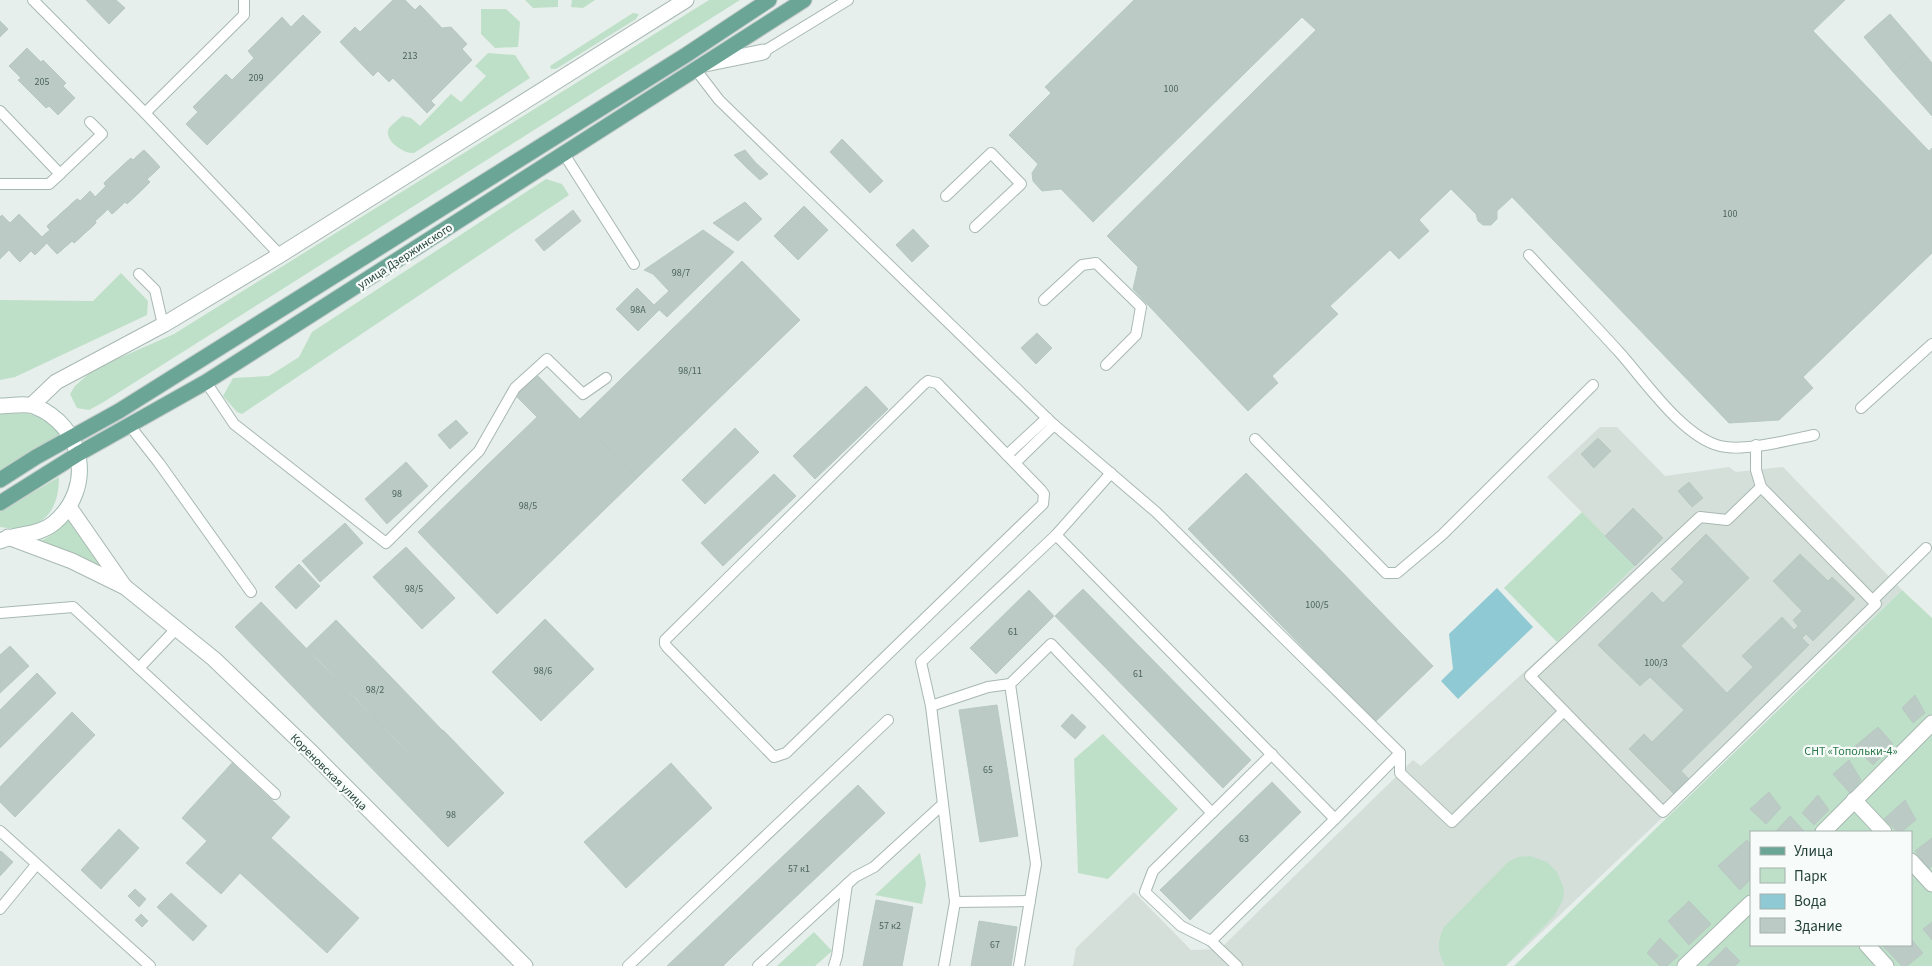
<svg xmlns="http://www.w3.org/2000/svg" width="1932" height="966" font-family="'Source Sans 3',sans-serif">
	<rect width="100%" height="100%" fill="#e6efeb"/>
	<path fill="#d4dfda" d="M1600,427H1617L1665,476L1729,467L1736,472L1783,467L1902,590L1506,966H1073L1076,948L1134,892L1191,950L1220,949L1413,760L1421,766L1557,642L1635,566L1547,477Z"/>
	<g fill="#bfe0c8" fill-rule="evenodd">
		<path d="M525,0H558V7L533,8Z"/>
		<path d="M572,0H595L583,8L571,7Z"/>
		<path d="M709,0H740L102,403L89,410L77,408L70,394L75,386L94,369L174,334Z"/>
		<path d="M481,9H506L520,22L518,47L495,48L481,34Z"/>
		<path d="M633,13L639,14L636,19L556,69H551L550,66L553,64Z"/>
		<path d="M488,53L515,55L530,78L414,153C405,154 386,142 388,131C389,126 398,120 402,116L411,118L420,126L451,94L461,102L486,76L475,66Z"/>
		<path d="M546,179L562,184L569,195L242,414L237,412L223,396L233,378L269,376L299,357L312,332Z"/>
		<path d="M121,273L148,301L147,315L15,377L0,380V300L93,301Z"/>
		<path d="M26,413L46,419L63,433L0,471V414Z"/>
		<path d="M59,477C59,516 38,533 0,527V512Z"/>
		<path d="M1582,512L1635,566L1557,642L1504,588Z"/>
		<path d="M70,515L112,575L34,544C50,537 61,530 70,515Z"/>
		<path d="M1902,590L1932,618V966H1514ZM1751,832H1911V945H1751Z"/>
		<path d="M1103,734L1178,809L1108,879L1078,873L1074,759Z"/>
		<path d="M920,853L926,884L922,904L875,895Z"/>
		<path d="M1530,856L1547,862L1557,872L1564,889L1563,900L1554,916L1505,966H1445C1437,953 1437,940 1444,927L1508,862L1518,857Z"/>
		<path d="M814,932L832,951L815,966H777Z"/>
	</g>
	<path fill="#8ec9d4" d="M1497,588L1533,627L1458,699L1441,681L1453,669L1449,634Z"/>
	<g fill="#bbcac4" stroke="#b8c9c2">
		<path d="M86,0H116L125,8L109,24Z"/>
		<path d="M393,0H405L415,10L420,5L442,28L451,27L467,44L462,49L472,60L431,101L435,105L427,113L393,78L389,82L378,71L373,76L340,42L355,27L360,32Z"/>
		<path d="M1134,0H1845L1813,31L1929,151L1932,148V253L1803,377L1813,388L1779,420L1729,423L1512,197L1497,211V219L1491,225H1483L1478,221L1476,214L1451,189L1419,220L1429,231L1399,259L1390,250L1330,306L1338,314L1272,376L1278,383L1248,411L1133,289L1138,267L1107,236L1316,30L1302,17L1093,222L1061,189L1042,191L1033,181L1032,173L1038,164L1009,135L1051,93L1045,87Z"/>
		<path d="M1890,14L1921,50L1894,73L1864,37Z"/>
		<path d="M303,15L321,32L207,145L186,124L198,112L193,107L226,74L232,80L254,58L248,51L282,17L291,27Z"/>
		<path d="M0,21L8,29L0,37Z"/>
		<path d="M27,48L41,62L43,60L66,83L63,86L75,98L58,115L49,106L46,108L18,80L21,78L9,66Z"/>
		<path d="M1921,50L1932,63V116L1894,73Z"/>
		<path d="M842,139L883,181L870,193L830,152Z"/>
		<path d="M144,150L160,167L147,179L150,182L127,204L125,202L112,214L108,209L95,221L96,223L74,243L72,241L57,254L47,243L35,255L31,251L20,262L9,250L0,259V217L2,215L10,223L19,214L42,237L50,230L47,226L77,199L80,201L90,191L95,197L106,186L104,183L119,169L131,158L133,160Z"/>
		<path d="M144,150L160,167L147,179L150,182L127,204L125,202L112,214L108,209L95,221L96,223L74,243L72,241L57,254L47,243L35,255L31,251L20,262L9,250L0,259V217L2,215L10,223L19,214L42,237L50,230L47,226L77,199L80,201L90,191L95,197L106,186L104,183L119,169L131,158L133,160Z"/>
		<path d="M745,150L755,162L747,168L734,155Z"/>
		<path d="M755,162L768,174L760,180L747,168Z"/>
		<path d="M745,202L762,219L738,241L713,223Z"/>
		<path d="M804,206L828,230L798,260L774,236Z"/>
		<path d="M573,210L581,221L544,251L535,240Z"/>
		<path d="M913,229L929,246L912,262L896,245Z"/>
		<path d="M703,230L734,252L667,317L654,305L669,291L653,274L644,270Z"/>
		<path d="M742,261L800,320L637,478L580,419Z"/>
		<path d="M637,288L659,310L638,331L616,309Z"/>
		<path d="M1037,333L1052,348L1036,364L1021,348Z"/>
		<path d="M537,375L637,478L497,614L418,532L537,417L516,396Z"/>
		<path d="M866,386L888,409L815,479L793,456Z"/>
		<path d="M456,420L468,433L450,449L438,435Z"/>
		<path d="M735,428L759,452L705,504L682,480Z"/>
		<path d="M1598,438L1611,451L1594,468L1581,454Z"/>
		<path d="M406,462L428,486L387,524L365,499Z"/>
		<path d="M1246,473L1433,666L1375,722L1188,529Z"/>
		<path d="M774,474L796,496L723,566L701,543Z"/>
		<path d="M1689,482L1703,498L1692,507L1678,491Z"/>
		<path d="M1633,508L1663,538L1635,566L1605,536Z"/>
		<path d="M345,523L363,543L320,582L302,561Z"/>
		<path d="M1706,534L1749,578L1681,646L1727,693L1753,667L1742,656L1782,617L1794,630L1798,626L1793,620L1802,611L1773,581L1800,554L1828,581L1832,577L1855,599L1813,641L1806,634L1802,638L1809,645L1681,771L1691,781L1676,796L1629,749L1644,734L1652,742L1684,710L1650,677L1640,686L1598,645L1652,592L1663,603L1684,582L1671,569Z"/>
		<path d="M406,547L455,598L422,629L373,577Z"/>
		<path d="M299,564L320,586L296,609L275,587Z"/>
		<path d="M1083,589L1251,760L1223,788L1055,616Z"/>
		<path d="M1029,590L1054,616L996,674L970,648Z"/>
		<path d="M261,602L414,759L387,784L235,627Z"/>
		<path d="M545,619L594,669L541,721L492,672Z"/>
		<path d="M336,620L443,731L414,758L307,648Z"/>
		<path d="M10,646L29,666L0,693V655Z"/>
		<path d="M37,673L56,693L0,748V710Z"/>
		<path d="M1915,695L1925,713L1913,723L1902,708Z"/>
		<path d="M997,705L1018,836L980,842L959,710Z"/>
		<path d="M72,712L95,735L15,817L0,802V787Z"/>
		<path d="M1072,714L1086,727L1075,739L1061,726Z"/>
		<path d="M1878,727L1893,744L1873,765L1854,747Z"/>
		<path d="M443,730L504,793L448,847L387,784Z"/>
		<path d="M1849,760L1861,780L1850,793L1833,774Z"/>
		<path d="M232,763L290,817L271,838L359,918L327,953L240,873L221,894L186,863L207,841L182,818Z"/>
		<path d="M671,763L712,808L626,888L584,842Z"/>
		<path d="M1272,782L1301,812L1190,920L1160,890Z"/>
		<path d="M858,785L885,813L734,955L723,966H667Z"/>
		<path d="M1769,792L1781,808L1766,824L1750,809Z"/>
		<path d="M1818,795L1829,810L1814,825L1802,813Z"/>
		<path d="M1905,800L1916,820L1901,832H1898L1884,819Z"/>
		<path d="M1790,816L1805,832H1775Z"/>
		<path d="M119,829L139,848L101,889L81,870Z"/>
		<path d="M1932,838V865L1929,869L1915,851Z"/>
		<path d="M1747,840L1751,844V879L1740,890L1718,866Z"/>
		<path d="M1,851L13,862L0,876V852Z"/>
		<path d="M135,889L146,899L139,907L128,896Z"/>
		<path d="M171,893L207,926L193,941L157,907Z"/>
		<path d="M876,900L913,907L902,966H863Z"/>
		<path d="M1689,901L1711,924L1689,945L1668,921Z"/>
		<path d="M141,914L148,921L142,927L135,920Z"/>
		<path d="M979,921L1017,927L1011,966H971Z"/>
		<path d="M1932,922V940L1923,929Z"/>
		<path d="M1660,938L1678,956L1667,966H1660L1647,953Z"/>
		<path d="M1911,939L1923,953L1907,966H1902L1882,945H1911Z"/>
		<path d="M1726,947L1740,961L1735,966H1707Z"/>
	</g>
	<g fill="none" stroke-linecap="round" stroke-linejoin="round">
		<g stroke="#a8b8b2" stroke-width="12">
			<g id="lane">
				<path d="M33,0L145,113L280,255"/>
				<path d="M763,52L848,0"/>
				<path d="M696,70L719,100L1052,423L1156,512L1400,753V773L1452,822L1564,711L1530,676L1700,517L1727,520L1761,487L1756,470V445"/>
				<path d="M0,111L60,174L102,134L90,122"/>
				<path d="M145,113L244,15V0"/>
				<path d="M564,154L634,264"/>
				<path d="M0,184H49L60,174"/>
				<path d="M946,196L991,153L1021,184L975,227"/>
				<path d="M1529,255C1559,288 1590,320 1620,353C1645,381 1683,437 1720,446C1744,452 1789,440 1814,435"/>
				<path d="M139,274L155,290L163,325"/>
				<path d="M1044,300L1082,265L1096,263L1141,307L1136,335L1106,365"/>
				<path d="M928,381L937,383L1041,490L1044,494L1043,504L786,753L774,757L667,647L665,644V640L924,384Z"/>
				<path d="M206,382L234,424L386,543L479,451L515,388L547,359L583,394L606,378"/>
				<path d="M1861,408L1932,344"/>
				<path d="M130,426L159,463L251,592"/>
				<path d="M1255,439L1386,573H1397L1442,535L1593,385"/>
				<path d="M1007,455L1047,418"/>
				<path d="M1015,463L1054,425"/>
				<path d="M1056,535L1335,819"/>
				<path d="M1873,600L1926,548"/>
				<path d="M0,613L73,607L275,794"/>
				<path d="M139,668L176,629"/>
				<path d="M931,706L988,687L1010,684"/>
				<path d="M1564,711L1663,812L1876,604L1761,487"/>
				<path d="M1212,813L1272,754"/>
				<path d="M0,831L150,966"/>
				<path d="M955,902L1030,901"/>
				<path d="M0,909L36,865"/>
				<path d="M1211,941L1335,819L1400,753"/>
				<path d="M628,966L888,720"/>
				<path d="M758,966L855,877L874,867L943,804"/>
				<path d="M834,966L837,956L847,884"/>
				<path d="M944,966L955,902L931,706L921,662L1056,535L1111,473"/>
				<path d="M1019,966L1036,864L1010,684L1051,644L1212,813L1153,871L1145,892L1181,926L1211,941L1237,966"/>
			</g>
		</g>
		<g stroke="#a8b8b2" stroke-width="17">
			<g id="street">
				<path d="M705,64L763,52"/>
				<path d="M32,405L56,382L163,325L280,255L686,0"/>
				<path d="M69,507L124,586"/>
				<path d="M8,537L72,561L125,587L214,659L311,752L525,966"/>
				<path d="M1854,800L1884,832"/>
				<path d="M1823,832L1932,723"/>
				<path d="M1911,861L1932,884"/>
				<path d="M1867,945L1886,966"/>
				<path d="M1685,966L1751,903"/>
			</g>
		</g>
		<g stroke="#a4bbb3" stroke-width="17">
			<path id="secondary" d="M0,406C10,406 25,403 34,406C85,426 95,488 54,523C38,536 18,533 0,541"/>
		</g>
		<g stroke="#c2cac8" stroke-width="17">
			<g id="primary">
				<path d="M0,480L36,457L119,411L686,55L769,0"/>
				<path d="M0,503L78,454L206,382L804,0"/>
			</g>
		</g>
		<use href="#lane" stroke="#fff" stroke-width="10"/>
		<use href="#street" stroke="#fff" stroke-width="15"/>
		<use href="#secondary" stroke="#fff" stroke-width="15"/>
		<use href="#primary" stroke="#6aa596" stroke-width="15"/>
	</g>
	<g text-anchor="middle" stroke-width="4.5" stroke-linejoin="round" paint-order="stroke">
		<g font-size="10" fill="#4a645c">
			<text x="410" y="59">213</text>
			<text x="256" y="81">209</text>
			<text x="42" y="85">205</text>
			<text x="1171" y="92">100</text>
			<text x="1730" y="217">100</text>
			<text x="681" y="276">98/7</text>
			<text x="638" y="313">98А</text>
			<text x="690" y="374">98/11</text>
			<text x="397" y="497">98</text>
			<text x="528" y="509">98/5</text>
			<text x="414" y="592">98/5</text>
			<text x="1317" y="608">100/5</text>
			<text x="1013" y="635">61</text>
			<text x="1656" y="666">100/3</text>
			<text x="543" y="674">98/6</text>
			<text x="1138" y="677">61</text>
			<text x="375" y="693">98/2</text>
			<text x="988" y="773">65</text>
			<text x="451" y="818">98</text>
			<text x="1244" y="842">63</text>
			<text x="799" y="872">57 к1</text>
			<text x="890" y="929">57 к2</text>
			<text x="995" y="948">67</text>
		</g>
		<g font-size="12" fill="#24423a" stroke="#f7fbf9">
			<text transform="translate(405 256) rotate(-33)" y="4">улица Дзержинского</text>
			<text transform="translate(329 772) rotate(45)" y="4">Кореновская улица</text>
		</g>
		<g font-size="12" fill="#2d7a4b" stroke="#f7fbf9">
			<text x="1851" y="755">СНТ «Топольки-4»</text>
		</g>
	</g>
	<rect x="1750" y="831" width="162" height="115" fill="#f7fbf9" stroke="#a3b1ad"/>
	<rect x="1760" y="847" width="25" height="8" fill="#6aa596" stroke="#a3b1ad"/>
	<text x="1794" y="856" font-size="15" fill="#24423a">Улица</text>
	<rect x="1760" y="868" width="25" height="15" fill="#bfe0c8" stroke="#a3b1ad"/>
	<text x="1794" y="881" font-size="15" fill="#24423a">Парк</text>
	<rect x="1760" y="894" width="25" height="15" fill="#8ec9d4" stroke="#a3b1ad"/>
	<text x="1794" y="906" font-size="15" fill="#24423a">Вода</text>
	<rect x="1760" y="918" width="25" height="15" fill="#bbcac4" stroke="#a3b1ad"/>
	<text x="1794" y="931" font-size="15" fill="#24423a">Здание</text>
</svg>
